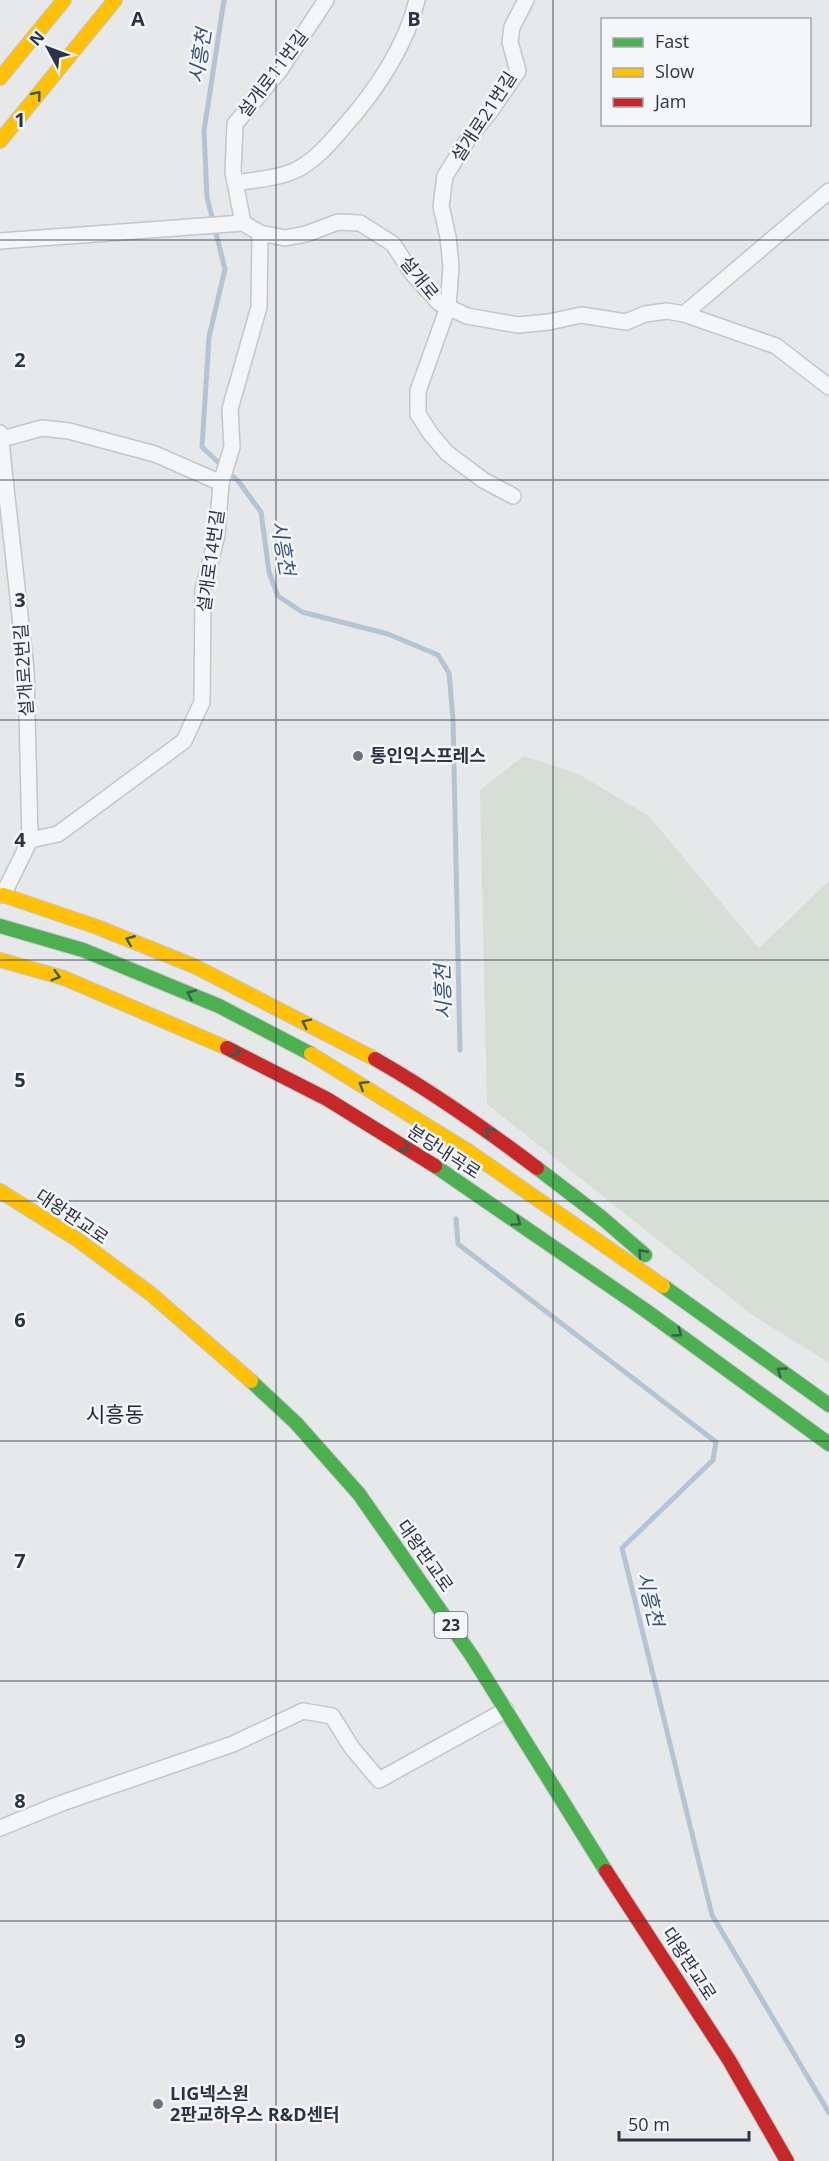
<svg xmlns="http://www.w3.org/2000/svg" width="829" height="2161" font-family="'Open Sans','Noto Sans KR',sans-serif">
	<rect width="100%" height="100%" fill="#e6e8ea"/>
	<path fill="#d6ded6" d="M524,756L578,774L649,816L759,948L829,881V1363L751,1314L487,1104L480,790Z"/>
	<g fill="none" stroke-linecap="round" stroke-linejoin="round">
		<g stroke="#b4c4d5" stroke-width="5">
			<path d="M224,0L204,131L207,197L225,269L209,337L202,447L239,482L261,512L269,572L278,596L302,612L388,634L438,655L449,673L453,719L460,1050"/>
			<path d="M456,1219L458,1244L716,1442L713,1460L622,1548L712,1915L829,2113"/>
		</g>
		<g stroke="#c4c6c8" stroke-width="18">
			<g id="street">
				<path d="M235,183C253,180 282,178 298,169C315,160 329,144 342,129C375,92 405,49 417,0"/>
				<path d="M243,223L233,172L235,124L280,70L326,0"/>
				<path d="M0,241L243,223L260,233L285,238L306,234L338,222L360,223L393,244L412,273L439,303L467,316L518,325L549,322L581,315L626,322L645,314L667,311L684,314L776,346L829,387"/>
				<path d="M684,314L829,191"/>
				<path d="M0,433L26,670L30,840L3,895"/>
				<path d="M2,439L42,428L69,431L155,454L221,483"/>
				<path d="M513,496L483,480L447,453L430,433L418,414V391L448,307L451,266L448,237L441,206L445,176L468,139L492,109L518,71L510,42L512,27L526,0"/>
				<path d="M30,840L58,834L184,741L202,702L203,590L217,535L221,483L232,447L230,409L259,307L260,233"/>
				<path d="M0,1828L62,1803L233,1744L303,1711L332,1716L352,1748L379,1780L506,1710"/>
			</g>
		</g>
		<g stroke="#c4c6c8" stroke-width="16">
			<g id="fast">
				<path d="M0,926L83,950L219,1006L311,1054"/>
				<path d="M435,1166L645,1310L829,1444"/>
				<path d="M537,1168L601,1217L645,1255"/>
				<path d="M663,1286L829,1405"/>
				<path d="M251,1381L296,1423L359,1494L472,1656L606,1871"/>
			</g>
		</g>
		<g stroke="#c4c6c8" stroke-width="16">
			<g id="slow">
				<path d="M0,78L64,0"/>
				<path d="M0,141L115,0"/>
				<path d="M3,895L97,927L194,966L375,1059"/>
				<path d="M0,960L64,978L227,1048"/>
				<path d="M311,1054L468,1151L663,1286"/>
				<path d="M0,1191L78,1240L151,1294L251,1381"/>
			</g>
		</g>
		<g stroke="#c4c6c8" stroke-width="16">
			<g id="jam">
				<path d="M227,1048L327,1099L435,1166"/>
				<path d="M375,1059C433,1092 484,1128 537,1168"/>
				<path d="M606,1871L729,2060L787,2161"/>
			</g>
		</g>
		<use href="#street" stroke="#f5f6f7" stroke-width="15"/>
		<use href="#fast" stroke="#4caf50" stroke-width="14"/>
		<use href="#slow" stroke="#ffc107" stroke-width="14"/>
		<use href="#jam" stroke="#c62828" stroke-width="14"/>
	</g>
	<defs><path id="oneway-chevron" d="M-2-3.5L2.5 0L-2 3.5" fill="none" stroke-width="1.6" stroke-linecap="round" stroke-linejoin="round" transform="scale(1.5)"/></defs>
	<g stroke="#375f49">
		<use href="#oneway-chevron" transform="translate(37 95) rotate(-51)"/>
		<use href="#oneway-chevron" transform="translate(130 940) rotate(-158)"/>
		<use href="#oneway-chevron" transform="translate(56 976) rotate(16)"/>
		<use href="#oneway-chevron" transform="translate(191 994) rotate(-157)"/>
		<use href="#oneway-chevron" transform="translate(306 1023) rotate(-154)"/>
		<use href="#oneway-chevron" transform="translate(236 1052) rotate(28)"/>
		<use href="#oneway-chevron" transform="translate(363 1085) rotate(-148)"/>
		<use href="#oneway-chevron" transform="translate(489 1132) rotate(-142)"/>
		<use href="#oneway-chevron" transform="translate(405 1148) rotate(32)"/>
		<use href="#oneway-chevron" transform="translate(517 1222) rotate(34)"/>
		<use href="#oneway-chevron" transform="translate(642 1253) rotate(-132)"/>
		<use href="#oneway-chevron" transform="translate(678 1333) rotate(36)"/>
		<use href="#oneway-chevron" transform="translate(781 1371) rotate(-144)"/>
	</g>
	<path fill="none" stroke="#2b3445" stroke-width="1.5" stroke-opacity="0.55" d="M276,0V2161M553,0V2161M0,240H829M0,480H829M0,720H829M0,960H829M0,1201H829M0,1441H829M0,1681H829M0,1921H829"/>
	<g fill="#6c737f" stroke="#f4f6f9" stroke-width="2">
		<circle cx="358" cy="756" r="6"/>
		<circle cx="158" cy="2104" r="6"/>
	</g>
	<g text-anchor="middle" stroke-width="5" stroke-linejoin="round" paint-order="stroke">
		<rect fill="#f4f6f9" stroke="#676e7b" stroke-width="1.5" x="434.5" y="1612" width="33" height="26" rx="4.5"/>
		<g font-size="16" font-weight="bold" fill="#2b3445">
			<text x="451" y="1631">23</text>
		</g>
		<g font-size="18" fill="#2b3445" stroke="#f4f6f9">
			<text transform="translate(273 74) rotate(-53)" y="6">설개로11번길</text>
			<text transform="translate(484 117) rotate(-57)" y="6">설개로21번길</text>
			<text transform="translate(419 278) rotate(51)" y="6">설개로</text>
			<text transform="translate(211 561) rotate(-82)" y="6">설개로14번길</text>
			<text transform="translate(24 670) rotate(-94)" y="6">설개로2번길</text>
			<text transform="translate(444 1152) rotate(33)" y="6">분당내곡로</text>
			<text transform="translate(72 1217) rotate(34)" y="6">대왕판교로</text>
			<text transform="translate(425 1556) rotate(55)" y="6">대왕판교로</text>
			<text transform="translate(689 1964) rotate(57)" y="6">대왕판교로</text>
		</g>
		<g font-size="18" font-weight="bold" fill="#2b3445" stroke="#f4f6f9" text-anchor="start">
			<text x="370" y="762">통인익스프레스</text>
			<text x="170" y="2100">LIG넥스원<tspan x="170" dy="21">2판교하우스 R&amp;D센터</tspan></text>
		</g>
		<g font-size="20" font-style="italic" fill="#34527a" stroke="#f4f6f9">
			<text transform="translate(200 56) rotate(-81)" y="7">시흥천</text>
			<text transform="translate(283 548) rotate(80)" y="7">시흥천</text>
			<text transform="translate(443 992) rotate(-92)" y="7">시흥천</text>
			<text transform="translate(650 1599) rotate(76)" y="7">시흥천</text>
		</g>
		<g font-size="21" fill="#1d2536" stroke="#f4f6f9">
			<text x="115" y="1422">시흥동</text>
		</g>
	</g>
	<g font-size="20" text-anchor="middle" font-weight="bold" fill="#2b3445" stroke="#f4f6f9" stroke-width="5" stroke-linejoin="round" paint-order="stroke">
		<text x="138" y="26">A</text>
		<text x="414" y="26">B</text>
		<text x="20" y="127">1</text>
		<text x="20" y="367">2</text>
		<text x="20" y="607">3</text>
		<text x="20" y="847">4</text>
		<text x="20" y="1087">5</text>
		<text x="20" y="1327">6</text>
		<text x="20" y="1568">7</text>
		<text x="20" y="1808">8</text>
		<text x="20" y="2048">9</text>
	</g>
	<rect x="601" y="18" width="210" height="108" fill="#f4f6f9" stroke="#a4a8b1" stroke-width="1.5"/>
	<rect x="613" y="38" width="30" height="9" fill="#4caf50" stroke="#a4a8b1" stroke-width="1.5"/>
	<text x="655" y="48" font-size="18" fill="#2b3445">Fast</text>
	<rect x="613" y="68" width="30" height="9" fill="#ffc107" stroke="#a4a8b1" stroke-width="1.5"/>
	<text x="655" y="78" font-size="18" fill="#2b3445">Slow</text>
	<rect x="613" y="98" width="30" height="9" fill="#c62828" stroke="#a4a8b1" stroke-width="1.5"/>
	<text x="655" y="108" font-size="18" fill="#2b3445">Jam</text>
	<g transform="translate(48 48) rotate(311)" stroke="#f4f6f9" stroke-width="4.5" paint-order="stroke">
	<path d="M0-4.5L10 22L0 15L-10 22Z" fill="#2b3445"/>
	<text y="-9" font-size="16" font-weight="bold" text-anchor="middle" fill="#2b3445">N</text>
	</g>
	<path d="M619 2131v9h130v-9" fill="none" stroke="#2b3445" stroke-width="3"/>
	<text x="628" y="2131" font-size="18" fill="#2b3445" stroke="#f4f6f9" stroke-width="4.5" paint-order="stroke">50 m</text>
</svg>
